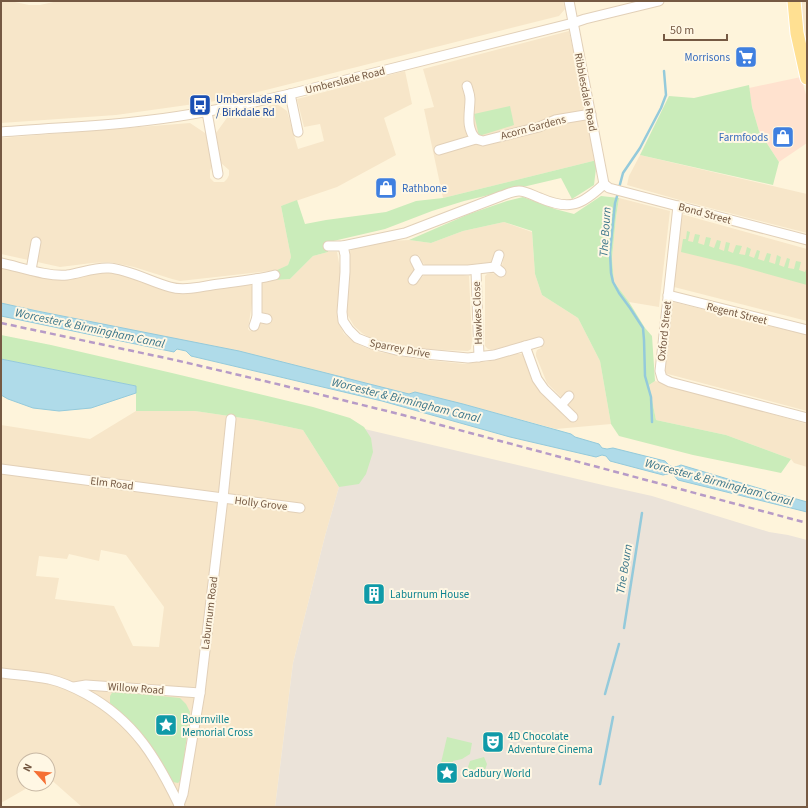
<svg xmlns="http://www.w3.org/2000/svg" width="808" height="808" font-family="'Source Sans 3',sans-serif">
	<rect width="100%" height="100%" fill="#fef4db"/>
	<g fill="#f7e6c9" fill-rule="evenodd">
		<path d="M1,1H10L29,5H40L58,1H563L565,9L559,16L230,99L116,115L1,123Z"/>
		<path d="M801,1H807V52L803,27Z"/>
		<path d="M569,31L597,160L443,198L424,109L434,107L423,69Z"/>
		<path d="M405,71L412,104L384,118L396,155L337,187L281,206L291,257L288,265L278,270L180,281L172,279L134,267L110,262L92,263L60,267L1,254V138L190,123L208,135L213,163L210,171V178L214,182H224L227,179L229,175V170L221,163L216,133L229,115L277,104L287,111L298,149L324,141L320,124L304,127L297,99Z"/>
		<path d="M640,155L807,194V233L683,201L627,185L629,176Z"/>
		<path d="M619,198L670,211L659,307L629,302L614,282L612,258L616,217Z"/>
		<path d="M681,214L807,249V321L674,287Z"/>
		<path d="M504,222L532,232L535,274L542,295L578,318L600,361L611,424L556,429L463,404L415,392L409,394L1,303V268L45,277L103,272L119,273L167,288L251,284L252,287L253,297L248,329L250,331H253L256,329L261,320L266,321L267,314L262,313L261,309L262,283L265,281L290,279L313,256L328,252H337L340,268V281L337,308V318L344,334L354,342L364,347L379,352L417,359L465,364L476,362H486L515,354H522L525,356L568,416L573,410L569,407L568,404L572,399L562,398L547,383L536,356V353L537,350L541,348L537,339L492,350L488,349L485,346V276L487,274L491,273L500,275L504,269L502,266L504,255L496,254L493,263L488,265L427,267L422,262L419,255L412,259L416,268L410,280L416,284L424,275H463L469,276L472,341L471,349L468,351L423,349L385,342L370,338L362,333L354,326L347,314V294L349,262V252L354,247L372,242L409,240L431,243L463,231Z"/>
		<path d="M673,302L807,335V411L664,373Z"/>
		<path d="M655,381L807,424V467L794,463L791,459L726,435L656,420L649,385Z"/>
		<path d="M136,411H195L256,420L303,430L339,487L325,536L293,663L275,807H82L48,777V760H24V784H34L1,803V425L90,439ZM101,550L126,555L164,607L159,647L133,646L114,606L55,599L59,578L36,576L39,556L67,559L69,554L99,561ZM110,703L190,712L165,769L143,735Z"/>
	</g>
	<path fill="#ffe2cf" d="M801,77L807,98V143L779,162L759,131L752,107L749,88Z"/>
	<path fill="#ebe3d9" d="M356,427L573,478L607,486L652,496L769,532L788,535L807,540V807H275L293,663L325,536Z"/>
	<g fill="#caecba">
		<path d="M749,85L752,107L759,131L779,162L773,185L640,155L669,96L694,98Z"/>
		<path d="M510,106L514,125L479,136L474,114Z"/>
		<path d="M597,160L594,185L572,199L561,178L464,201L432,211L385,229L329,242L328,252L313,256L290,279L276,280L275,271L288,265L291,257L281,206L297,200L305,224L326,220L386,212L416,201L443,198Z"/>
		<path d="M601,196L619,198L616,217L612,258L614,282L629,302L645,328L652,336L655,381L649,385L656,420L726,435L791,459L781,473L693,455L619,436L611,424L600,361L578,318L542,295L535,274L532,231L504,222L463,231L431,243L409,240L469,214L507,201L523,197L555,209L574,214Z"/>
		<path d="M687,231L690,232L688,241L693,242L695,234L700,235L698,243L704,245L706,237L711,238L709,246L714,248L717,240L721,241L719,249L724,251L726,242L730,243L728,251L733,253L736,245L742,246L739,254L745,255L747,247L751,249L749,256L754,258L757,250L760,251L758,259L764,261L767,253L771,254L769,262L775,264L777,255L781,257L779,265L784,267L787,258L790,259L788,268L794,269L796,261L801,262L799,270L805,272L807,266V285L739,266L681,252L683,239H686Z"/>
		<path d="M1,335L51,345L172,373L313,407L350,418L364,427L371,438L373,452L366,474L359,484L339,487L303,430L256,420L195,411H136V386L1,359Z"/>
		<path d="M113,691L180,698L186,704L190,712L181,780L178,783L173,782L143,735L110,703V696Z"/>
		<path d="M447,737L472,743L470,754L462,759L453,761L452,769L454,773L451,784L437,780Z"/>
		<path d="M484,757L487,764L484,773L477,775L467,770L470,761Z"/>
	</g>
	<g fill="#afdbe9" stroke="#94cadb">
		<path d="M1,303L37,311L239,351L409,394L415,392L463,404L571,434L575,437L599,444L602,448L607,449L613,448L665,461C671,468 674,468 681,465L758,488L807,502V512L678,480C672,473 671,473 663,475L610,461L606,456L602,455L596,457L510,437L382,401L191,356L186,351L177,349L174,352L1,316Z"/>
		<path d="M1,359L136,386V393L91,408L59,411L33,408L8,399L1,395Z"/>
	</g>
	<g fill="none" stroke-linecap="round" stroke-linejoin="round">
		<g stroke="#94cadb" stroke-width="2.5">
			<path d="M619,188L623,173L640,148L661,108L666,95L664,71"/>
			<path d="M618,193L615,203L610,252L611,273L613,282L619,293L630,308L643,328L644,340L645,376L651,397L652,422"/>
			<path d="M624,628L642,513"/>
			<path d="M605,694L619,644"/>
			<path d="M600,784L613,717"/>
		</g>
		<g stroke="#e2d0b8" stroke-width="11">
			<g id="minor">
				<path d="M569,1L604,184"/>
				<path d="M467,86C468,90 470,94 470,99C470,112 465,128 476,139"/>
				<path d="M290,94L298,132"/>
				<path d="M207,112L218,174"/>
				<path d="M1,132C45,128 90,127 134,122C187,117 239,106 290,94L573,23L585,19L659,1"/>
				<path d="M439,150L476,139L483,141L539,127L555,120L591,114"/>
				<path d="M604,184L609,188L807,240"/>
				<path d="M678,206L660,371L662,378L670,382L807,418"/>
				<path d="M328,246H343L405,233L501,196C507,194 513,191 519,191C526,191 534,196 540,198C570,211 582,205 604,184"/>
				<path d="M343,246L345,255V272L342,312L343,321L349,330L357,338L372,344L396,350L425,354L468,358L494,355L539,342"/>
				<path d="M415,260L420,270H468L495,267L501,272"/>
				<path d="M1,263C20,267 48,277 67,275C81,273 95,267 109,268C128,269 151,282 170,287C183,291 199,287 212,285C233,282 255,280 275,275"/>
				<path d="M495,267L499,255"/>
				<path d="M31,270L36,242"/>
				<path d="M476,270L479,357"/>
				<path d="M413,280L420,270"/>
				<path d="M668,295L807,330"/>
				<path d="M257,317L267,319"/>
				<path d="M254,326L257,317V279"/>
				<path d="M525,346L537,379L544,389L573,417"/>
				<path d="M561,405L569,396"/>
				<path d="M1,469L223,498"/>
				<path d="M223,498L300,508"/>
				<path d="M1,673C17,675 34,676 49,679C62,682 75,688 86,694C135,721 157,759 180,807"/>
				<path d="M74,687L86,685L200,693"/>
				<path d="M179,805L183,794L200,693L223,498L231,419"/>
			</g>
		</g>
		<g stroke="#fff" stroke-width="15">
			<path id="primary" d="M794,1L797,33L807,78"/>
		</g>
		<use href="#minor" stroke="#fff" stroke-width="9"/>
		<use href="#primary" stroke="#ffe092" stroke-width="13"/>
		<path stroke="#b79bc7" stroke-width="2.5" stroke-dasharray="6 4" stroke-linecap="butt" d="M1,323L175,360L273,383L403,415L807,523"/>
	</g>
	<defs>
		<g id="supermarket-square" transform="scale(1.15)"><rect x="-9" y="-9" width="18" height="18" rx="4" fill="#3f7fe0" stroke="#fff7e4"/><path d="M-6-5.5h2.5l.6 2H6L4.5 2H-2.5L-4.4-4H-6ZM-1.5 3.2a1.3 1.3 0 1 0 .1 0ZM3 3.2a1.3 1.3 0 1 0 .1 0Z" fill="#fff"/></g>
		<g id="bus-square" transform="scale(1.15)"><rect x="-9" y="-9" width="18" height="18" rx="4" fill="#1a4fb4" stroke="#fff7e4"/><path d="M-5-6H5V4H4V6H2V4H-2V6H-4V4H-5ZM-3.5-4V0h7V-4ZM-3.5 1.2v1.5H-2V1.2ZM2 1.2v1.5H3.5V1.2Z" fill="#fff"/></g>
		<g id="shop-square" transform="scale(1.15)"><rect x="-9" y="-9" width="18" height="18" rx="4" fill="#3f7fe0" stroke="#fff7e4"/><path d="M-5-2.5h2.3a2.7 3.5 0 0 1 5.4 0H5L5.5 6h-11ZM-1.5-2.5h3a1.5 2.3 0 0 0-3 0Z" fill="#fff"/></g>
		<g id="building-square" transform="scale(1.15)"><rect x="-9" y="-9" width="18" height="18" rx="4" fill="#0f9aa8" stroke="#fff7e4"/><path d="M-4-6H4V6H1V3H-1V6H-4ZM-2.5-4.3h1.7v1.8h-1.7ZM.8-4.3h1.7v1.8H.8ZM-2.5-1h1.7V.8h-1.7ZM.8-1h1.7V.8H.8Z" fill="#fff"/></g>
		<g id="sight-square" transform="scale(1.15)"><rect x="-9" y="-9" width="18" height="18" rx="4" fill="#0f9aa8" stroke="#fff7e4"/><path d="M0-6L1.8-2.2L6-1.7L2.9 1.2L3.7 5.4L0 3.3L-3.7 5.4L-2.9 1.2L-6-1.7L-1.8-2.2Z" fill="#fff"/></g>
		<g id="theatre-square" transform="scale(1.15)"><rect x="-9" y="-9" width="18" height="18" rx="4" fill="#0f9aa8" stroke="#fff7e4"/><path d="M-5-5.5Q0-4 5-5.5V0Q5 5 0 6Q-5 5-5 0ZM-3.3-2.5H-1v1.5H-3.3ZM1-2.5H3.3v1.5H1ZM-2.8 1Q0 5.5 2.8 1Z" fill="#fff"/></g>
	</defs>
	<g fill-rule="evenodd">
		<use href="#supermarket-square" x="746" y="57"/>
		<use href="#bus-square" x="200" y="105"/>
		<use href="#shop-square" x="783" y="137"/>
		<use href="#shop-square" x="386" y="188"/>
		<use href="#building-square" x="374" y="594"/>
		<use href="#sight-square" x="166" y="725"/>
		<use href="#theatre-square" x="493" y="742"/>
		<use href="#sight-square" x="447" y="773"/>
	</g>
	<g text-anchor="middle" stroke-width="4" stroke-linejoin="round" paint-order="stroke">
		<g font-size="11" fill="#366cbe" stroke="#fff7e4" text-anchor="end">
			<text x="730" y="61">Morrisons</text>
			<text x="768" y="141">Farmfoods</text>
			<text x="402" y="192" text-anchor="start">Rathbone</text>
		</g>
		<g font-size="11" fill="#755943" stroke="#fff7e4">
			<text transform="translate(345 80) rotate(-14)" y="4">Umberslade Road</text>
			<text transform="translate(586 92) rotate(79)" y="4">Ribblesdale Road</text>
			<text transform="translate(533 127) rotate(-15)" y="4">Acorn Gardens</text>
			<text transform="translate(705 213) rotate(15)" y="4">Bond Street</text>
			<text transform="translate(477 313) rotate(-92)" y="4">Hawkes Close</text>
			<text transform="translate(737 313) rotate(14)" y="4">Regent Street</text>
			<text transform="translate(664 331) rotate(-84)" y="4">Oxford Street</text>
			<text transform="translate(400 348) rotate(11)" y="4">Sparrey Drive</text>
			<text transform="translate(112 483) rotate(7)" y="4">Elm Road</text>
			<text transform="translate(261 503) rotate(7)" y="4">Holly Grove</text>
			<text transform="translate(209 613) rotate(-83)" y="4">Laburnum Road</text>
			<text transform="translate(136 688) rotate(4)" y="4">Willow Road</text>
		</g>
		<g font-size="11" fill="#164399" stroke="#fff7e4" text-anchor="start">
			<text x="216" y="103">Umberslade Rd<tspan x="216" dy="13">/ Birkdale Rd</tspan></text>
		</g>
		<g font-size="11" fill="#0d838f" stroke="#fff7e4" text-anchor="start">
			<text x="390" y="598">Laburnum House</text>
			<text x="182" y="723">Bournville<tspan x="182" dy="13">Memorial Cross</tspan></text>
			<text x="508" y="740">4D Chocolate<tspan x="508" dy="13">Adventure Cinema</tspan></text>
			<text x="462" y="777">Cadbury World</text>
		</g>
		<g font-size="12" font-style="italic" fill="#3b768b" stroke="#fff7e4">
			<text transform="translate(605 232) rotate(-86)" y="4">The Bourn</text>
			<text transform="translate(90 328) rotate(12)" y="4">Worcester &amp; Birmingham Canal</text>
			<text transform="translate(406 400) rotate(14)" y="4">Worcester &amp; Birmingham Canal</text>
			<text transform="translate(719 482) rotate(15)" y="4">Worcester &amp; Birmingham Canal</text>
			<text transform="translate(624 569) rotate(-81)" y="4">The Bourn</text>
		</g>
	</g>
	<rect width="808" height="808" fill="none" stroke="#755943" stroke-width="4"/>
	<g transform="translate(36 772) rotate(297)"><circle r="19" fill="#fff7e4" stroke="#c8b8a4"/>
	<path d="M0-3L7 15L0 10L-7 15Z" fill="#f57034"/>
	<text y="-6" font-size="11" font-weight="bold" text-anchor="middle" fill="#755943">N</text>
	</g>
	<path d="M664 34v6h63v-6" fill="none" stroke="#755943" stroke-width="2"/>
	<text x="670" y="34" font-size="12" fill="#755943" stroke="#fff7e4" stroke-width="3" paint-order="stroke">50 m</text>
</svg>
